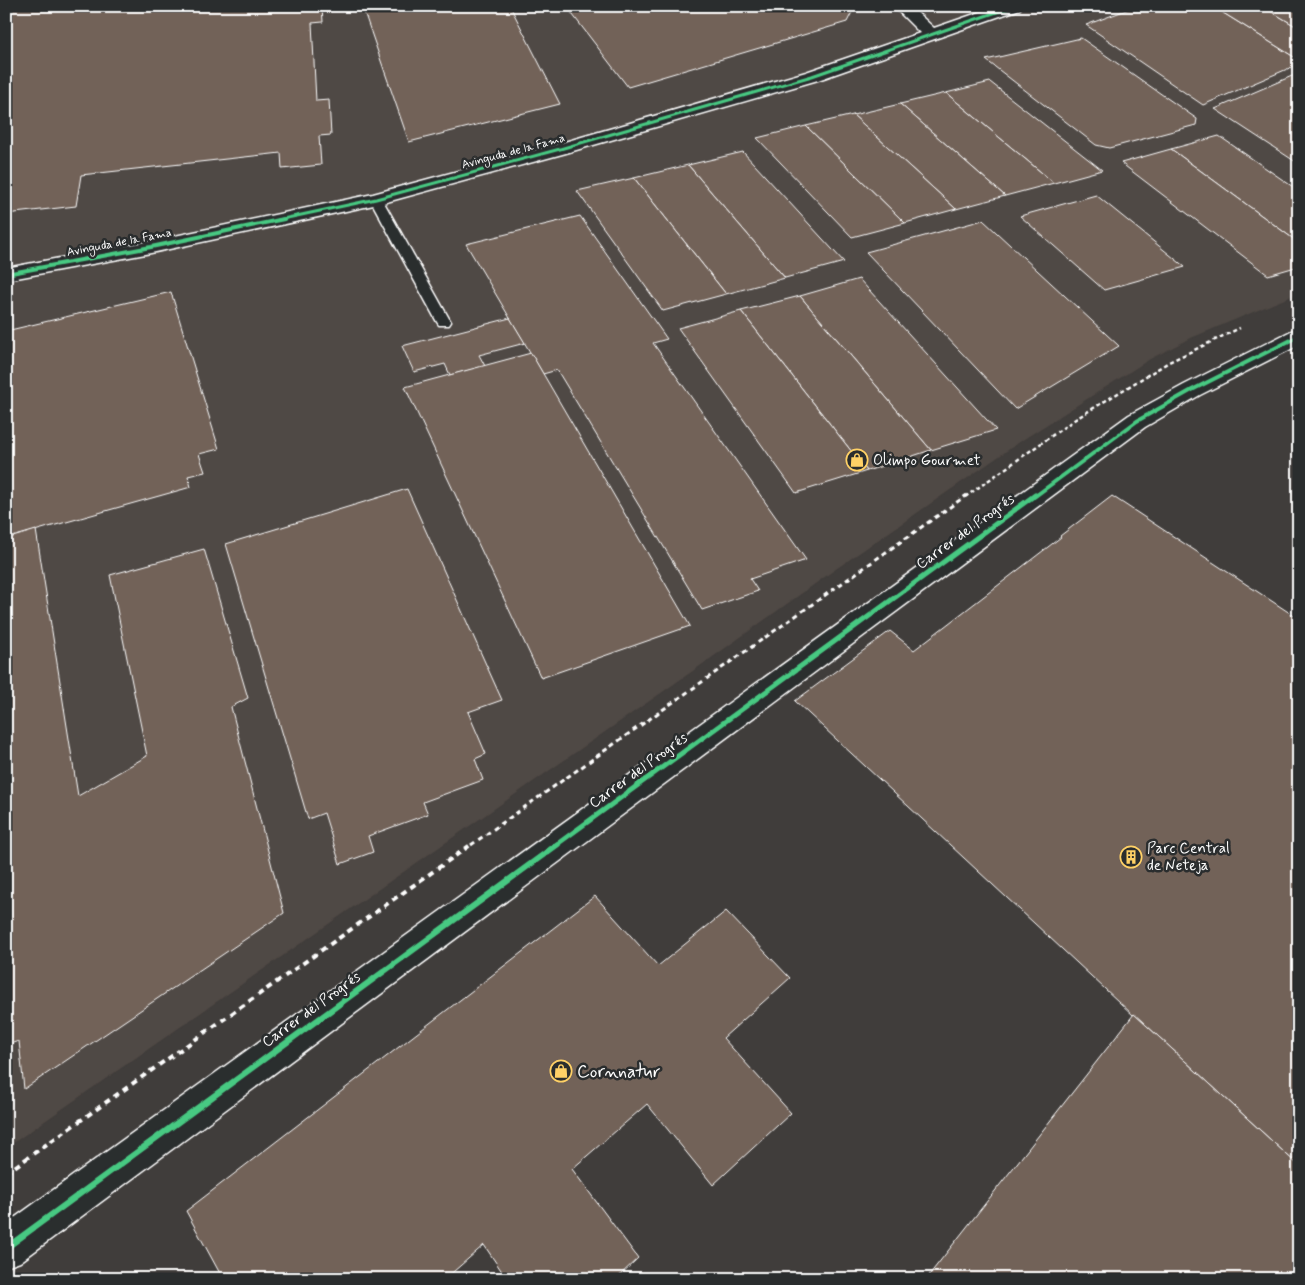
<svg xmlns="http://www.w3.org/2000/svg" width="1305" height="1285" font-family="Mynerve,sans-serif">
	<rect width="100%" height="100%" fill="#403d3b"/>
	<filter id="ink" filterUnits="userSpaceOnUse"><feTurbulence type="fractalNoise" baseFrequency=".02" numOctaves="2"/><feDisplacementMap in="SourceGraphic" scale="10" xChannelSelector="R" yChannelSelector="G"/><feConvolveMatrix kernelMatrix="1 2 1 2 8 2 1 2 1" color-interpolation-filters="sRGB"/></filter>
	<g filter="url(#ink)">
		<path fill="#4f4844" d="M6,6H1299V293L1191,338L1150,359L1024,439L833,571L710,659L6,1148Z"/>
		<g fill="#726259" stroke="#fff">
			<path d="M6,6H322L323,22L312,23L316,101L329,100L331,135L319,136L321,165L282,169L281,153L81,175L76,206L6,214Z"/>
			<path d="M362,6H510L560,104L409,142Z"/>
			<path d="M566,6H855L847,22L628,87Z"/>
			<path d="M1137,6H1212L1299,60V64L1203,105L1086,25Z"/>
			<path d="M1212,6H1262L1299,28V60Z"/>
			<path d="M1262,6H1299V28Z"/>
			<path d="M1081,38L1197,119L1196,125L1109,148L1096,145L986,60Z"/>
			<path d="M1299,73V164L1215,109Z"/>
			<path d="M990,82L1102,170L1054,183L946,93Z"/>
			<path d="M946,93L1054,183L1005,196L900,104Z"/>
			<path d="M900,104L1005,196L956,209L853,115Z"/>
			<path d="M853,115L956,209L905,223L806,126Z"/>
			<path d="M806,126L905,223L852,237L757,138Z"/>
			<path d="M1219,136L1299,191V243L1171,149Z"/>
			<path d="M1171,149L1299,243V266L1268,275L1121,163Z"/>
			<path d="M743,152L844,262L785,278L688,165Z"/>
			<path d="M688,165L785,278L726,294L634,178Z"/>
			<path d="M634,178L726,294L663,311L577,191Z"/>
			<path d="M1096,195L1185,267L1104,290L1020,216Z"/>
			<path d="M580,216L667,339L653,343L806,560L750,579L758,591L702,610L557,370L543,374L466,244Z"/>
			<path d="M983,220L1119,346L1015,409L866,252Z"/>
			<path d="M859,279L996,430L931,450L800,296Z"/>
			<path d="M171,292L219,449L199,454L205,472L188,476L191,487L6,539V331Z"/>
			<path d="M800,296L931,450L867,471L741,311Z"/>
			<path d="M741,311L867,471L796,493L678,328Z"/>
			<path d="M510,318L525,343L479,355L485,366L450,375L445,364L414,372L402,346Z"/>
			<path d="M531,353L690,626L541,678L405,387Z"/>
			<path d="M407,489L502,700L468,712L486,754L475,759L483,780L423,802L428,814L368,836L373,852L340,864L324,813L308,819L226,544Z"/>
			<path d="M1112,496L1299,619V1166L1134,1014L1133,1015L795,701L890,631L914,650L1061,537L1060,536Z"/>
			<path d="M36,530L78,796L147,756L110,575L204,549L248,698L231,707L284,913L24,1089L19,1041L6,1045V539Z"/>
			<path d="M595,896L658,966L726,911L790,978L723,1038L791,1113L713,1185L647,1104L572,1169L638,1258L616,1279H507L484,1245L445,1279H223L186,1211Z"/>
			<path d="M1134,1014L1299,1166V1279H926Z"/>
		</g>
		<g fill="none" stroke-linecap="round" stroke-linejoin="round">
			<g stroke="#fff" stroke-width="3">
				<path id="service" d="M376,195L382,199L451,322L449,325H439L437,322L370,199Z"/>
			</g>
			<g stroke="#fff" stroke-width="3">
				<g id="minor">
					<path d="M893,6H910L934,28L998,6H1022L1020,9L818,80L566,153L383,203L151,253L6,280V268L151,241L373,194L554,145L806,72L920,33Z"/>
					<path d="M1299,329V345L1200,395L1145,427L20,1262L6,1267V1224L1129,415L1184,385L1291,331Z"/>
				</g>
			</g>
			<g stroke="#fff" stroke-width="2.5" stroke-dasharray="4 3" stroke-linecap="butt">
				<path d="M1294,305L1298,304L1299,300"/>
				<path d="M965,497L1074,420L1169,362L1240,328"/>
			</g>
			<path stroke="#fff" stroke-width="3" stroke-dasharray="5 4" stroke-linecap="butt" d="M471,845L967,495"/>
			<path stroke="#fff" stroke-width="4" stroke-dasharray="6 5" stroke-linecap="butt" d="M6,1173L472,844"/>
			<use href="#service" fill="#2a2d2e" fill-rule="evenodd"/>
			<use href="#minor" fill="#2a2d2e" fill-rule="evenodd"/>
			<g stroke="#2a2d2e" stroke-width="5">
				<path id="cycleway-far3" d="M278,220L376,199L560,149L812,76L1014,6"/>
			</g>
			<g stroke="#2a2d2e" stroke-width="6">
				<g id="cycleway-far2">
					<path d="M6,274L151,247L284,219"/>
					<path d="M1034,497L1137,421L1192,390L1299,336"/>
				</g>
			</g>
			<g stroke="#2a2d2e" stroke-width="8">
				<path id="cycleway-far1" d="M556,845L1035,495"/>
			</g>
			<g stroke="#2a2d2e" stroke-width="9">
				<path id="cycleway" d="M6,1248L558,844"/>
			</g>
			<use href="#cycleway-far3" stroke="#46c982" stroke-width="3"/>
			<use href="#cycleway-far2" stroke="#46c982" stroke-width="4"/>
			<use href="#cycleway-far1" stroke="#46c982" stroke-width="5"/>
			<use href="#cycleway" stroke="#46c982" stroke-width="6"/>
		</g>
	</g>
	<defs>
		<g id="shop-ring" transform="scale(1.125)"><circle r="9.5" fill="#2a2d2e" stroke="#ffd166" stroke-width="1.5"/><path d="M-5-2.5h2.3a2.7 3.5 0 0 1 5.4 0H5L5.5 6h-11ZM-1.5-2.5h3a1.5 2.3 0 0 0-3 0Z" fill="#ffd166"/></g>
		<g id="building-ring" transform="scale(1.125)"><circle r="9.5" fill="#2a2d2e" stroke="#ffd166" stroke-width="1.5"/><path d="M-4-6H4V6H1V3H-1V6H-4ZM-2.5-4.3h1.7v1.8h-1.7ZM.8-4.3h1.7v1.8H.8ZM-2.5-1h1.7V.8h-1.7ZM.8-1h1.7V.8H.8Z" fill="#ffd166"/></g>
	</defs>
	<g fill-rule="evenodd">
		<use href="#shop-ring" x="857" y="460"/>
		<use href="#building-ring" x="1131" y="857"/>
		<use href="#shop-ring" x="561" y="1071"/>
	</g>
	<g text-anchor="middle" stroke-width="5" stroke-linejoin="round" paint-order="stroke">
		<g font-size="12" fill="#fff" stroke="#2a2d2e">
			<text transform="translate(513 151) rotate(-15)" y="4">Avinguda de la Fama</text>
			<text transform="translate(119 242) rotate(-11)" y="4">Avinguda de la Fama</text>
		</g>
		<g font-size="15" fill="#fff" stroke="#2a2d2e" text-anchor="start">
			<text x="873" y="465">Olimpo Gourmet</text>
			<text x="1147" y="853">Parc Central<tspan x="1147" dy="17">de Neteja</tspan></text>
		</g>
		<g font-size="15" fill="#fff" stroke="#2a2d2e">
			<text transform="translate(965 531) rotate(-36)" y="5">Carrer del Progrés</text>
			<text transform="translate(638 770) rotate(-36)" y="5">Carrer del Progrés</text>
			<text transform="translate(311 1009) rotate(-36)" y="5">Carrer del Progrés</text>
		</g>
		<g font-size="18" fill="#fff" stroke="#2a2d2e" text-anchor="start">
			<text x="577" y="1077">Cornnatur</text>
		</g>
	</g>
	<rect width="1305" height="1285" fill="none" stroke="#2a2d2e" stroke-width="25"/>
	<rect x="12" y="12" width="1280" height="1260" fill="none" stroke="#fff" stroke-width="2" filter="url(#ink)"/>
</svg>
